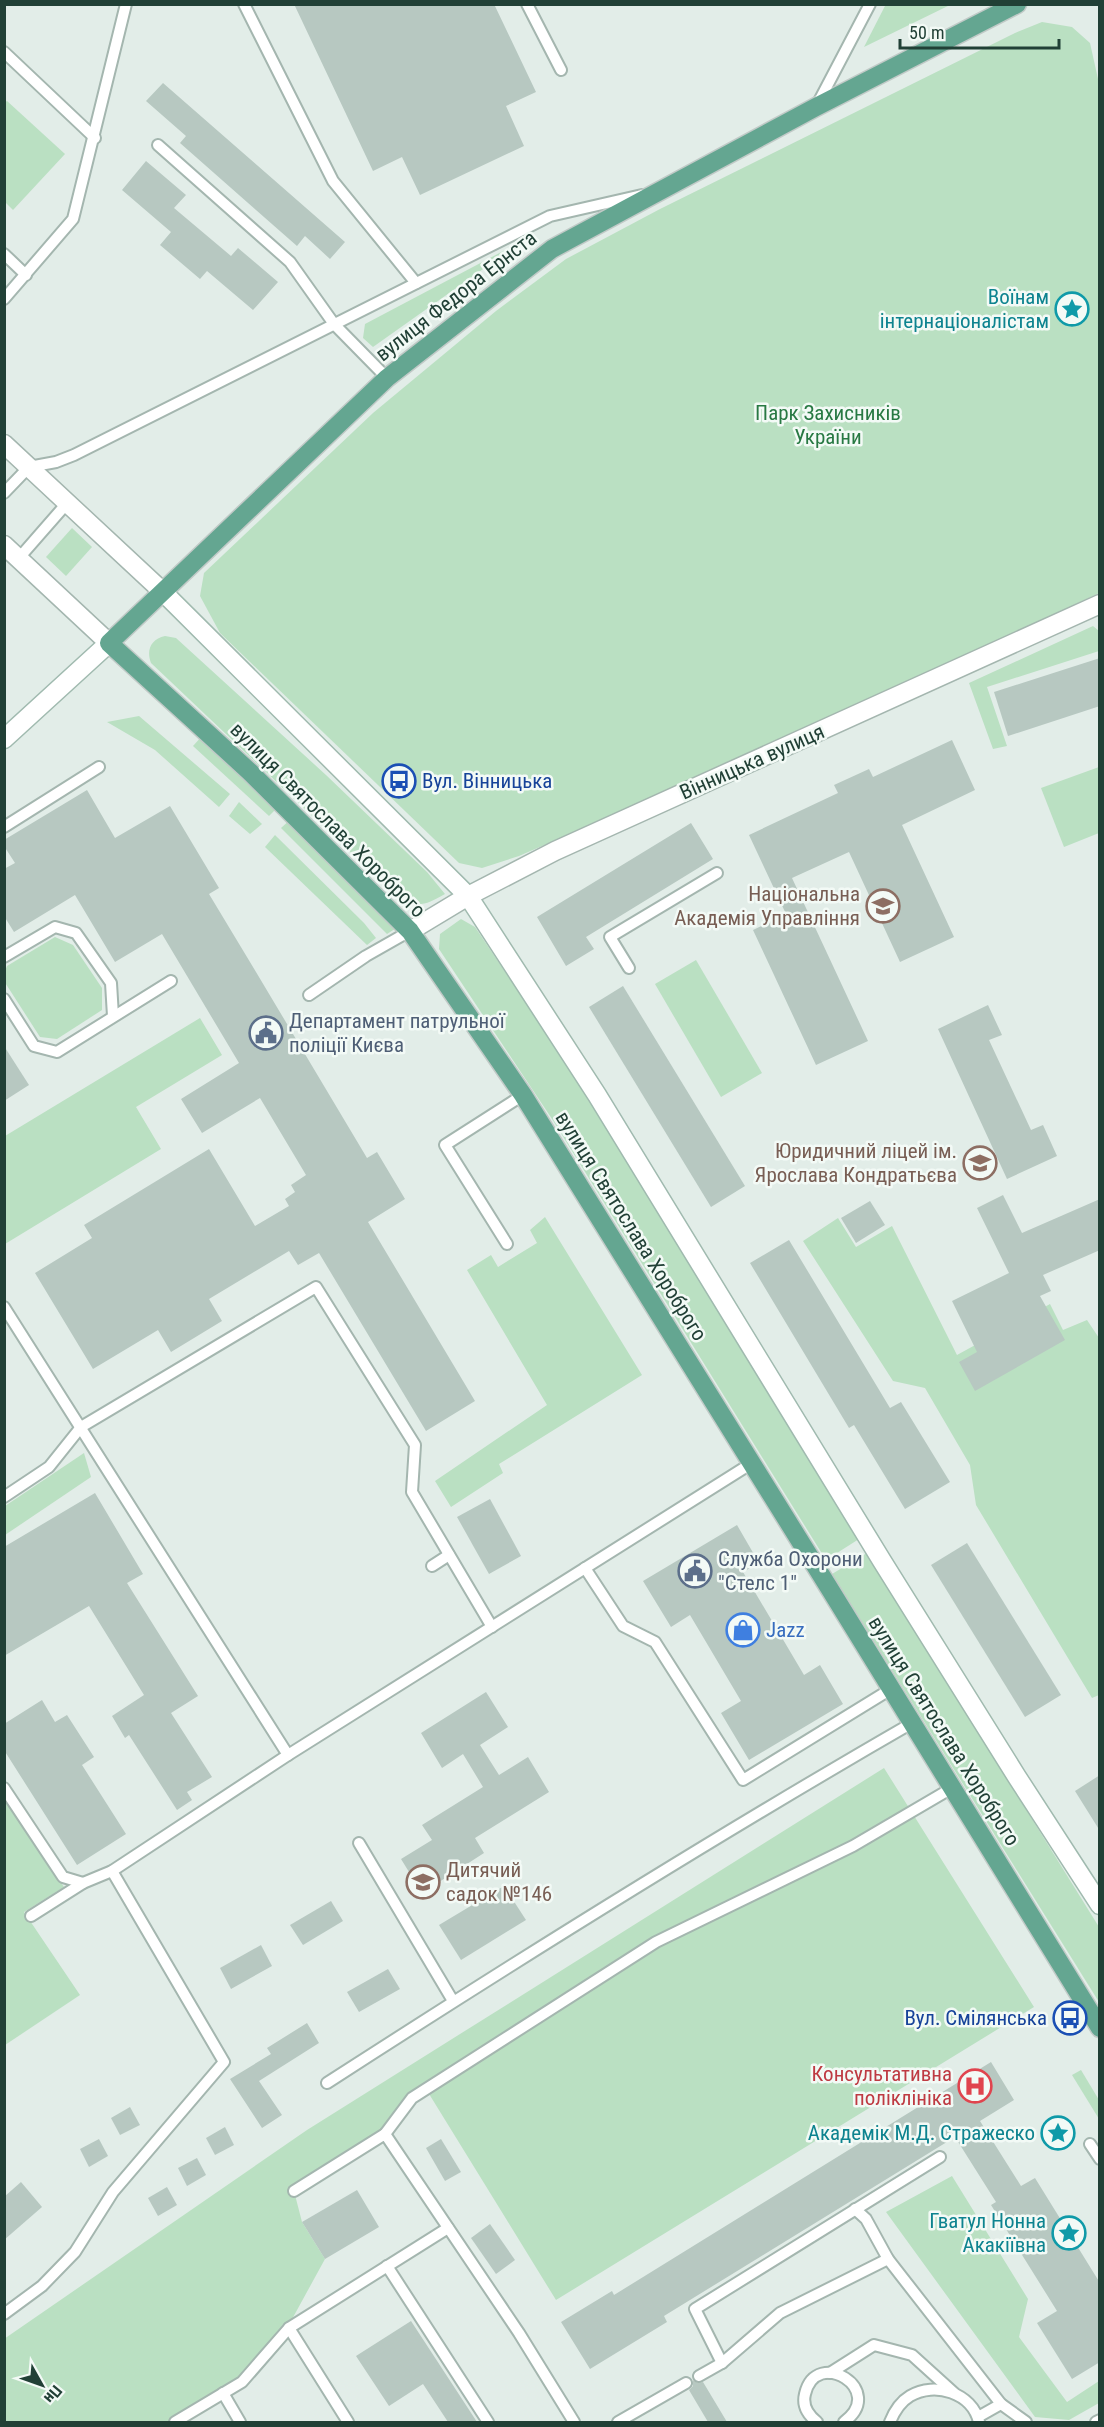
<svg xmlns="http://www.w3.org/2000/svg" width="1104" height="2427" font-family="'Roboto Condensed',sans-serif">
	<rect width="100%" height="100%" fill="#e2ede8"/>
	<g fill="#bae0c2">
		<path d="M886,4H950V5L864,47Z"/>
		<path d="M1042,22L1072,27L1090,43L1100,88L1099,593L825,723L519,856L482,868L459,863L220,633L200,596L204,573L373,413L496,311L566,259L660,209L1015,33Z"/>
		<path d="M7,101L65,154L13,210L5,202L4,103Z"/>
		<path d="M524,240L373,347L363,338L365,324Z"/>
		<path d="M72,528L92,547L66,576L46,557Z"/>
		<path d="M1093,626L1099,631V651L987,687L1007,746L993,749L969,683Z"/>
		<path d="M165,636L176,638L326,775L427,872L445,894C427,904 420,908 401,900L151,663C146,650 151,639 165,636Z"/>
		<path d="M139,716L230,794L219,807L155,750L107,722Z"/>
		<path d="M202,736L278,807L269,816L193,746Z"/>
		<path d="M1099,767V833L1064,847L1041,788Z"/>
		<path d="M239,802L262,824L250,834L229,816Z"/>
		<path d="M291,819L398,927L387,934L281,828Z"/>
		<path d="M275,835L364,923L376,938L367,945L265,847Z"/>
		<path d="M461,919L475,927L588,1096L859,1539L826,1560L554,1122L439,949L440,934Z"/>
		<path d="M55,937L73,945L102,988V1010L57,1039L40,1037L4,981L5,971L7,966Z"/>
		<path d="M696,960L762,1073L721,1097L655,984Z"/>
		<path d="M200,1018L222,1055L136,1107L161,1149L5,1244V1136Z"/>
		<path d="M545,1217L642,1375L499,1464L503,1473L451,1507L435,1481L547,1405L467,1270L491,1255L498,1267L537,1243L530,1230Z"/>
		<path d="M838,1218L856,1247L892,1226L957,1355L1050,1304L1063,1330L1087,1320L1099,1338V1695L1092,1698L976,1505L970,1465L925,1388L893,1381L803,1241Z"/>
		<path d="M84,1453L91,1477L5,1535V1506Z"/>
		<path d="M867,1553L1099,1927V2002L832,1574Z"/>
		<path d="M884,1768L1034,2007L556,2300L426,2089L385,2134L294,2191L302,2222L325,2259L285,2332L242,2382L175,2422H5L4,2339L307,2130Z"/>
		<path d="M4,1798L64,1887L24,1912L80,1995L5,2045Z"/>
		<path d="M1081,2070L1099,2100V2119L1072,2075Z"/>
		<path d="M952,2176L1028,2299L1019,2337L1067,2402L1099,2381V2403L1069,2420L1035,2417L886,2212Z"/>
	</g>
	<g fill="#b7c8c1">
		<path d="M294,4H494L536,92L506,106L524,146L420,195L402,157L373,171Z"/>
		<path d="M163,83L345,242L330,259L305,236L297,246L180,143L186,136L146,101Z"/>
		<path d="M146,161L186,195L174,208L231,256L238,248L278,282L253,310L207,271L200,279L160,245L171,232L122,190Z"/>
		<path d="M1100,658V706L1008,736L994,692Z"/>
		<path d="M952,740L975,790L902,825L954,937L900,962L849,852L792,878L868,1041L816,1065L753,930L786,914L749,835L838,793L834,785L869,769L873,777Z"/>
		<path d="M87,790L115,838L170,806L219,888L209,894L256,972L367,1158L377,1152L405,1199L368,1222L475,1401L426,1431L319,1253L298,1265L289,1251L209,1299L222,1321L171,1352L158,1330L93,1369L35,1273L92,1238L84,1225L209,1149L255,1226L289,1206L285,1199L295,1192L291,1185L306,1175L260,1098L202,1133L181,1099L239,1063L162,934L115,962L75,895L14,932L4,916V869L15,863L4,846V840Z"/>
		<path d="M691,823L713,859L586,937L594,949L566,966L537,917Z"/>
		<path d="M623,986L745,1186L711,1207L589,1007Z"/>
		<path d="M988,1005L1002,1035L989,1040L1031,1130L1043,1125L1057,1156L1007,1179L938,1029Z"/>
		<path d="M4,1046L29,1085L4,1101Z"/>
		<path d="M1003,1195L1022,1233L1100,1199V1250L1043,1275L1051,1291L1040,1296L1065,1340L975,1391L959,1362L977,1352L952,1301L1009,1273L977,1208Z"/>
		<path d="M870,1201L885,1225L856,1243L841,1218Z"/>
		<path d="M789,1240L890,1408L901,1402L950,1482L905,1509L854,1425L849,1428L750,1263Z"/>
		<path d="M95,1493L143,1574L127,1583L198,1696L171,1713L212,1777L187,1792L192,1800L177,1810L129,1735L125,1738L112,1716L144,1695L89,1606L4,1656V1547Z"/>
		<path d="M490,1499L521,1556L489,1574L457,1517Z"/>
		<path d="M737,1525L759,1563L743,1572L804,1675L820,1665L843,1704L749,1760L721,1713L741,1701L690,1615L671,1627L643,1581Z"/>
		<path d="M967,1543L1061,1695L1025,1717L931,1565Z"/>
		<path d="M486,1692L508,1727L480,1745L499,1775L528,1757L549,1792L475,1838L484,1853L422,1893L401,1859L432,1840L422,1825L483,1787L463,1754L442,1768L421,1733Z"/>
		<path d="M42,1700L55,1722L67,1715L94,1757L82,1765L126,1834L77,1865L4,1750V1724Z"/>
		<path d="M1100,1775V1831L1075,1791Z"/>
		<path d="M504,1886L526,1920L461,1960L439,1925Z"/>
		<path d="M331,1901L343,1921L303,1945L290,1925Z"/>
		<path d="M261,1945L272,1966L231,1989L220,1968Z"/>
		<path d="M388,1969L400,1989L359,2012L347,1992Z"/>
		<path d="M307,2023L319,2043L259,2081L282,2115L262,2128L230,2079L271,2054L267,2048Z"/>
		<path d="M991,2062L1014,2100L980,2121L1021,2186L1035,2178L1100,2283V2362L1072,2379L1037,2323L1057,2311L991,2205L996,2202L955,2137L664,2316L667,2322L590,2369L561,2322L612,2291L614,2295Z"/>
		<path d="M130,2107L140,2125L120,2135L111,2118Z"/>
		<path d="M225,2127L234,2145L215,2155L206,2138Z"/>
		<path d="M99,2139L108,2156L89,2167L80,2149Z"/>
		<path d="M441,2139L461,2172L445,2181L426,2148Z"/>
		<path d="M197,2158L206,2175L187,2186L178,2168Z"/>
		<path d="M21,2182L42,2207L4,2240V2197Z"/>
		<path d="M167,2187L177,2205L158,2216L148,2198Z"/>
		<path d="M357,2190L379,2227L325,2259L302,2222Z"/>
		<path d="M490,2224L515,2260L496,2274L471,2238Z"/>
		<path d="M411,2321L477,2422H448L423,2384L389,2406L356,2356Z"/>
		<path d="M693,2380L698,2383L703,2382L727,2422H708L689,2390L693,2386Z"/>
	</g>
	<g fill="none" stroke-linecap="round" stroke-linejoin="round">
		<g stroke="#a4b6af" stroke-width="14">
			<g id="lane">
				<path d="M244,4L333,181L416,283"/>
				<path d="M527,4L561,70"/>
				<path d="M4,52L95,138"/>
				<path d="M817,105L870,4"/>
				<path d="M158,145L290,262L334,324L387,378"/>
				<path d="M4,254L26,275"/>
				<path d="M4,299L73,219L126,4"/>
				<path d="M4,493L29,467L56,462L74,455L550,216L642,195"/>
				<path d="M19,558L68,502"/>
				<path d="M4,827L99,767"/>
				<path d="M4,957L55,927L76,933L111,983L113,1016"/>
				<path d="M629,968L610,937L717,873"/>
				<path d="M309,995L366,956L410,931"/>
				<path d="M4,999L34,1046L57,1052L171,981"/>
				<path d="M507,1244L445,1145L523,1095"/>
				<path d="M4,1307L288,1755"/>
				<path d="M4,1497L49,1467L81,1427L316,1287L415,1445L412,1492L492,1627"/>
				<path d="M432,1566L449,1555"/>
				<path d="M585,1568L623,1626L655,1642L743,1780L891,1689"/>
				<path d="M4,1788L63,1877L83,1883L112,1871L288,1755L752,1463"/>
				<path d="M359,1843L453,2001"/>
				<path d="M31,1916L83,1883"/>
				<path d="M327,2083C519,1959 714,1837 912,1723"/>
				<path d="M385,2134L412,2098L656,1942L853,1846L952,1788"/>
				<path d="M1090,2144L1100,2159"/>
				<path d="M294,2191L385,2134L519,2333L574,2422"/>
				<path d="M855,2209L866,2219L888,2259L1001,2404L1026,2422"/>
				<path d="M387,2266L488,2422"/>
				<path d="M4,2314L42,2286L75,2252L113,2192L224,2062L112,1871"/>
				<path d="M289,2328L348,2422"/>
				<path d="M722,2363L695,2309L940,2157"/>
				<path d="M830,2373L874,2345L912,2355L954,2393"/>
				<path d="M699,2376L722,2363L780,2313L888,2259"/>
				<path d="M223,2393L240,2422"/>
				<path d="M978,2417L1001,2404"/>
				<path d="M175,2422L242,2382L289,2328L448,2228"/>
				<path d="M618,2422L686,2383"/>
				<path d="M817,2422C808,2415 802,2406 805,2394C816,2346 888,2390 844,2422"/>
				<path d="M890,2422C894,2412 900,2402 910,2396C935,2381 972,2393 979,2422"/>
				<path d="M1096,2422L1100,2420"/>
			</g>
		</g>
		<g stroke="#a4b6af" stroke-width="21">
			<g id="street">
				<path d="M4,444L163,592"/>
				<path d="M4,545L109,643"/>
				<path d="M410,931L468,896L555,851L1100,604"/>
			</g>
		</g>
		<g stroke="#a0baaf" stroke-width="21">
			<g id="secondary">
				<path d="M163,592L468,896L597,1095L882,1561L1017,1777L1100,1905"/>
				<path d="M4,739L109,643"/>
			</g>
		</g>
		<g stroke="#c1cac7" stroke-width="21">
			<path id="primary" d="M1017,4L816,107L552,249L387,378L109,643L250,772L410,931L523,1095L831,1591L1100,2028"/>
		</g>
		<use href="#lane" stroke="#fff" stroke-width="10"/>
		<use href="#street" stroke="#fff" stroke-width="18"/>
		<use href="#secondary" stroke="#fff" stroke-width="18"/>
		<use href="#primary" stroke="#64a691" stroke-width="18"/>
	</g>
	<defs>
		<g id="sight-ring" transform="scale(1.725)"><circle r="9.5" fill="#f3faf6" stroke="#0f9aa8" stroke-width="1.5"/><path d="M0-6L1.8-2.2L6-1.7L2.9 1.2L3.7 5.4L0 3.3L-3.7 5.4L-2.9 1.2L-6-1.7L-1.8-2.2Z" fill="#0f9aa8"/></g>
		<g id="bus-ring" transform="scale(1.725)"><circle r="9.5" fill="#f3faf6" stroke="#1a4fb4" stroke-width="1.5"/><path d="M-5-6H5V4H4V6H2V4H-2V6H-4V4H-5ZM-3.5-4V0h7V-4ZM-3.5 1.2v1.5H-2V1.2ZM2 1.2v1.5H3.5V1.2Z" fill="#1a4fb4"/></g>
		<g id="university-ring" transform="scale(1.725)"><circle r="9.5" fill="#f3faf6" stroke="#8d6e63" stroke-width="1.5"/><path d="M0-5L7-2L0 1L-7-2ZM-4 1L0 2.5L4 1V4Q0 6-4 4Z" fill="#8d6e63"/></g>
		<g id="civic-ring" transform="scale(1.725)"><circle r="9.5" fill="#f3faf6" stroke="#5c6f8a" stroke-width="1.5"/><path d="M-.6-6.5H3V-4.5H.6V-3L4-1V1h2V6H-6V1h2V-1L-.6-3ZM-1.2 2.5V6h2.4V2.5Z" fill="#5c6f8a"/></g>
		<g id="school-ring" transform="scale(1.725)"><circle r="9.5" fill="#f3faf6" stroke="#8d6e63" stroke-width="1.5"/><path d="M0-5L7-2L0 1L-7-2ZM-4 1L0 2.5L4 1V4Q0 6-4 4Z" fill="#8d6e63"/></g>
		<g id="shop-ring" transform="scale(1.725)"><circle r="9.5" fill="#f3faf6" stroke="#3f7fe0" stroke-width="1.5"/><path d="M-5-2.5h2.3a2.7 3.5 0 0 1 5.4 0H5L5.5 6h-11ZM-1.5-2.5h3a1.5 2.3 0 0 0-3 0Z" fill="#3f7fe0"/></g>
		<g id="hospital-ring" transform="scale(1.725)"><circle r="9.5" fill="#f3faf6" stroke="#e0444e" stroke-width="1.5"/><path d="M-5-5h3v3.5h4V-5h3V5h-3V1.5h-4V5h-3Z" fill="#e0444e"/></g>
	</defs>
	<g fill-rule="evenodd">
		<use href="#sight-ring" x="1072" y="309"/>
		<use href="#bus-ring" x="399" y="781"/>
		<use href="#university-ring" x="883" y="906"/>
		<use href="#civic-ring" x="266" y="1033"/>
		<use href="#school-ring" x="980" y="1163"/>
		<use href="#civic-ring" x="695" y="1571"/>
		<use href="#shop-ring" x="743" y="1630"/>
		<use href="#school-ring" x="423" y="1882"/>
		<use href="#bus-ring" x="1070" y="2018"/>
		<use href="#hospital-ring" x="975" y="2086"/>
		<use href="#sight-ring" x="1058" y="2133"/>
		<use href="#sight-ring" x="1069" y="2233"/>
	</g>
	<g text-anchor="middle" stroke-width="5" stroke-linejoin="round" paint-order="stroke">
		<g font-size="21" fill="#214036" stroke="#f3faf6">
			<text transform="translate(456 296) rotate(-38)" y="7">вулиця Федора Ернста</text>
			<text transform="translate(752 762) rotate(-24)" y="7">Вінницька вулиця</text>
			<text transform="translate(328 820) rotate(45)" y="7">вулиця Святослава Хороброго</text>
			<text transform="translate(631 1226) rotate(58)" y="7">вулиця Святослава Хороброго</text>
			<text transform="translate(944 1731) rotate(58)" y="7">вулиця Святослава Хороброго</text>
		</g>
		<g font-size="21" fill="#0d838f" stroke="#f3faf6" text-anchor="end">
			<text x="1049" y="304">Воїнам<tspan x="1049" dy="24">інтернаціоналістам</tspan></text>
			<text x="1035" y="2140">Академік М.Д. Стражеско</text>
			<text x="1046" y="2228">Гватул Нонна<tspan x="1046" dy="24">Акакіївна</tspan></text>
		</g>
		<g font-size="21" fill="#287943" stroke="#f3faf6">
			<text x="828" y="420">Парк Захисників<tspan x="828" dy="24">України</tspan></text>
		</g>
		<g font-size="21" fill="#164399" stroke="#f3faf6" text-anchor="start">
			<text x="422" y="788">Вул. Вінницька</text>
			<text x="1047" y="2025" text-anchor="end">Вул. Смілянська</text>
		</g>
		<g font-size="21" fill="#785e54" stroke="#f3faf6" text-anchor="end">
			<text x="860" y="901">Національна<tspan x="860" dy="24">Академія Управління</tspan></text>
			<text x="957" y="1158">Юридичний ліцей ім.<tspan x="957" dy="24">Ярослава Кондратьєва</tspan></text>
			<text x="446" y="1877" text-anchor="start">Дитячий<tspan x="446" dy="24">садок №146</tspan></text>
		</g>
		<g font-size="21" fill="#4e5e75" stroke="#f3faf6" text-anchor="start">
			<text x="289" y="1028">Департамент патрульної<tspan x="289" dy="24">поліції Києва</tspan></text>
			<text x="718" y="1566">Служба Охорони<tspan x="718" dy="24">"Стелс 1"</tspan></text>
		</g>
		<g font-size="21" fill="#366cbe" stroke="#f3faf6" text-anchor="start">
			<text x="766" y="1637">Jazz</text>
		</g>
		<g font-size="21" fill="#be3a42" stroke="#f3faf6" text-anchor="end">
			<text x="952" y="2081">Консультативна<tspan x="952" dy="24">поліклініка</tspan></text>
		</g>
	</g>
	<rect width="1104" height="2427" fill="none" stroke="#214036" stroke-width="12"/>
	<g transform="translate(42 2385) rotate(130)" stroke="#f3faf6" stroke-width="4.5" paint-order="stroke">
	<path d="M0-4.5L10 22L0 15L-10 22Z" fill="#214036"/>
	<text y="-9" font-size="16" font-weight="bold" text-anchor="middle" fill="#214036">Пн</text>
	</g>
	<path d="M900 39v9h159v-9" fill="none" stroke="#214036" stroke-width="3"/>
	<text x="909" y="39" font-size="18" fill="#214036" stroke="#f3faf6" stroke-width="4.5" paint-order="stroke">50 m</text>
</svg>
